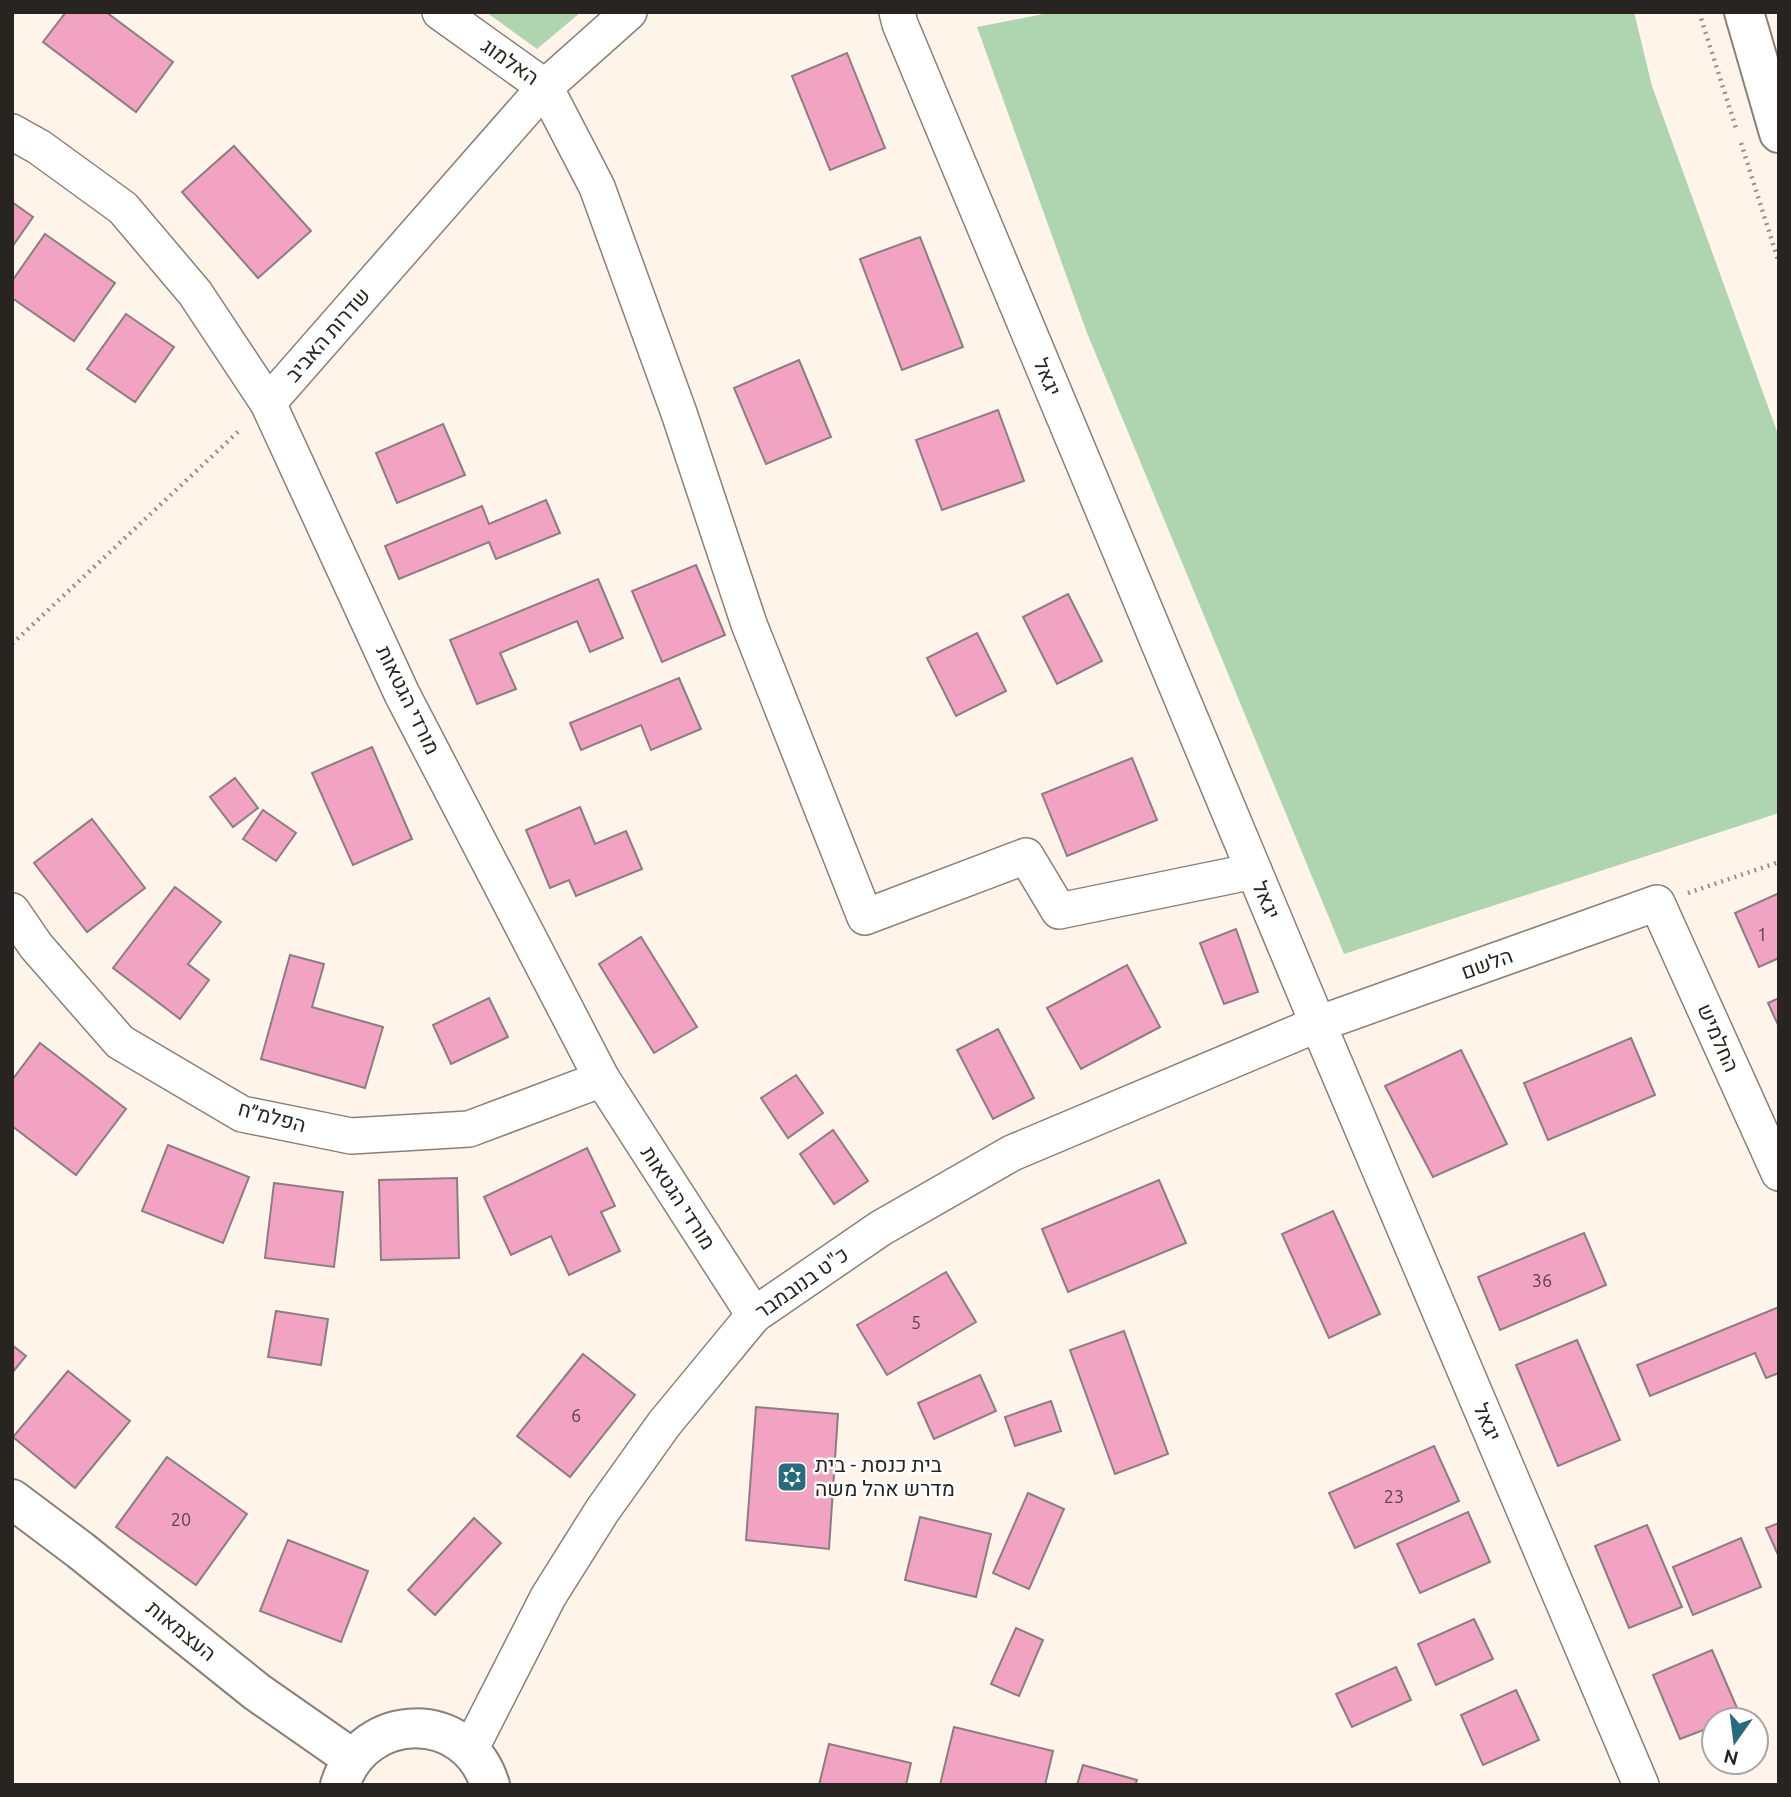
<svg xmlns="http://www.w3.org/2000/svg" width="1791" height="1797" font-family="Ubuntu,Heebo,sans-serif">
	<rect width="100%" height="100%" fill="#fff4ea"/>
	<g fill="#afd5b0">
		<path d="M486,12H581L537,49Z"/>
		<path d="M1054,12H1634L1652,86L1779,437V813L1344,954L1087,333L977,27Z"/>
	</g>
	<g fill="#f2a3c1" stroke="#8b7d82" stroke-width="2">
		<path d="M66,12H106L173,62L136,112L43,42Z"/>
		<path d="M847,53L885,148L830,170L792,76Z"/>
		<path d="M234,146L311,231L258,278L182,192Z"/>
		<path d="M12,202L33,217L12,247Z"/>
		<path d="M45,234L115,283L74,341L12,298V281Z"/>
		<path d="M920,237L963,347L902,370L860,259Z"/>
		<path d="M126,314L174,347L135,402L87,369Z"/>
		<path d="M799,360L831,437L766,464L734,388Z"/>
		<path d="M998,410L1024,481L942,510L916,440Z"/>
		<path d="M443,424L465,475L397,503L376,453Z"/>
		<path d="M546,500L560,533L496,559L489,542L399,579L385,546L482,506L489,524Z"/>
		<path d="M696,565L725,635L662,662L632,591Z"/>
		<path d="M598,579L623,638L590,652L577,621L500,653L516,689L477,704L450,640Z"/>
		<path d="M1068,594L1102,661L1057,684L1023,617Z"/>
		<path d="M977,633L1006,691L956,716L927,658Z"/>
		<path d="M679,678L701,729L651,750L641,725L581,750L570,723Z"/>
		<path d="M372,747L412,839L353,865L312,773Z"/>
		<path d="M1132,758L1157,820L1067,856L1042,794Z"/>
		<path d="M235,778L258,808L233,827L210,797Z"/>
		<path d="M580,807L595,844L626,831L642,869L576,896L569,880L550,888L526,830Z"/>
		<path d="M263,810L296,833L276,861L243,839Z"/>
		<path d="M92,819L145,888L87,932L34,863Z"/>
		<path d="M175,887L221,922L188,964L209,980L180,1019L113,968Z"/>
		<path d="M1779,893V958L1759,967L1735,913Z"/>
		<path d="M1236,929L1258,992L1224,1004L1200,943Z"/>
		<path d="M641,937L697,1027L654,1053L599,964Z"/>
		<path d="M290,955L324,964L312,1007L383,1027L365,1088L261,1059Z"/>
		<path d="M1127,965L1160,1027L1081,1069L1047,1008Z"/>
		<path d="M489,998L508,1037L451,1064L433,1025Z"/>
		<path d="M1779,998V1027L1768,1003Z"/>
		<path d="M998,1029L1034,1098L993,1119L957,1050Z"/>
		<path d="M1631,1038L1655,1095L1548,1140L1524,1083Z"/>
		<path d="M40,1043L126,1109L76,1175L12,1126V1080Z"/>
		<path d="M1461,1050L1507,1144L1433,1177L1385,1086Z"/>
		<path d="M796,1075L823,1113L788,1138L761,1098Z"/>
		<path d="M833,1130L868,1181L834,1204L800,1154Z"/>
		<path d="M168,1145L249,1177L223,1243L142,1211Z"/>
		<path d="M587,1148L615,1206L601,1212L620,1251L569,1275L551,1236L511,1255L484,1197Z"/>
		<path d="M457,1178L459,1258L381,1260L379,1180Z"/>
		<path d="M1159,1180L1186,1243L1068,1292L1042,1229Z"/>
		<path d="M274,1183L343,1192L334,1267L265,1258Z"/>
		<path d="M1333,1211L1380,1314L1329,1338L1282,1234Z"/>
		<path d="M1584,1233L1606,1285L1500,1330L1478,1277Z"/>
		<path d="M946,1272L976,1322L887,1375L857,1325Z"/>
		<path d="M1779,1307V1373L1766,1378L1755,1353L1650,1396L1637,1365Z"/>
		<path d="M276,1311L328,1319L321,1365L268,1357Z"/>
		<path d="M1124,1331L1168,1454L1115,1474L1070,1350Z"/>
		<path d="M1577,1340L1620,1440L1558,1466L1516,1365Z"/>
		<path d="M12,1345L26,1356L12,1373Z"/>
		<path d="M583,1354L635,1395L570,1477L517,1436Z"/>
		<path d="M68,1371L130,1421L75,1488L13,1437Z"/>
		<path d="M980,1375L996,1411L934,1439L918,1403Z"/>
		<path d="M1051,1401L1061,1431L1015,1446L1005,1417Z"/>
		<path d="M756,1407L838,1414L829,1549L746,1540Z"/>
		<path d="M1434,1446L1459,1501L1355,1548L1329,1493Z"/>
		<path d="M167,1457L247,1514L196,1585L116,1527Z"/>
		<path d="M1028,1493L1064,1509L1029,1589L993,1573Z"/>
		<path d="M1468,1512L1490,1562L1420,1593L1397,1544Z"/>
		<path d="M920,1517L991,1534L976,1597L905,1580Z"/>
		<path d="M474,1518L501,1543L435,1615L408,1590Z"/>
		<path d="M1779,1523V1557L1766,1528Z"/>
		<path d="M1647,1525L1682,1607L1629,1628L1595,1546Z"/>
		<path d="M1741,1538L1761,1587L1693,1615L1673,1567Z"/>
		<path d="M288,1540L368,1571L341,1642L260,1611Z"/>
		<path d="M1474,1619L1493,1659L1436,1685L1418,1644Z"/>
		<path d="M1016,1628L1043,1640L1019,1696L991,1684Z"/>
		<path d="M1712,1650L1740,1715L1728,1720H1714V1726L1680,1739L1653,1675Z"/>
		<path d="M1396,1667L1411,1700L1352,1727L1336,1694Z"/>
		<path d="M1516,1690L1539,1740L1483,1765L1461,1715Z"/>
		<path d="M954,1727L1053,1751L1045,1785H940Z"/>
		<path d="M829,1744L911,1763L906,1785H819Z"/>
		<path d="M1083,1765L1137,1780L1135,1785H1077Z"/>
	</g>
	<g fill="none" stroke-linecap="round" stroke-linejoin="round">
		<g stroke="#898077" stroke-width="38">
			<g id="street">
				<path d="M440,12L545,87L597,187L679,413L749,624L865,917L1026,856L1059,911L1254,871"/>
				<path d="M897,12L900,24L1318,1024L1641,1785"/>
				<path d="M12,132L39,147L123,208L195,293L268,403L402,694L602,1079L754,1315"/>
				<path d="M268,403L545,87L629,12"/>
				<path d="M12,911L36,946L120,1042L242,1114L351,1136L469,1129L602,1079"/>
				<path d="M470,1750L548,1597L602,1511L664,1424L754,1315L881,1228L1012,1153L1318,1024L1657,903L1779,1173"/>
			</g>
		</g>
		<g stroke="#898077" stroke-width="42">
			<g id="secondary">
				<path d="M1744,12L1779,133"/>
				<path d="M12,1499L80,1550L257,1692L353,1759"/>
				<path d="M340,1785C364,1710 467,1709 490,1785"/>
			</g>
		</g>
		<g stroke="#989089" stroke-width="4.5" stroke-dasharray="2 5" stroke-linecap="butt">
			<path d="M1699,12L1736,128"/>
			<path d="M1741,143L1779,263"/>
			<path d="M12,644L241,429"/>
			<path d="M1688,893L1779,862"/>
		</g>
		<use href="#street" stroke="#fff" stroke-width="35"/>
		<use href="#secondary" stroke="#fff" stroke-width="38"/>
	</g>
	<defs>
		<g id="synagogue-square" transform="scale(1.575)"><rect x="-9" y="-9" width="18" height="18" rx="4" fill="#276b7c" stroke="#fff"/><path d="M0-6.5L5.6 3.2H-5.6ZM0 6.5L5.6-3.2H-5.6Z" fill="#fff"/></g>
	</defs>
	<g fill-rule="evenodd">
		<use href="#synagogue-square" x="792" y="1477"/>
	</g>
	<g text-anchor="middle" stroke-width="5" stroke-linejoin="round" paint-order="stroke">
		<g font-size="18" fill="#5a4449">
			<text x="1762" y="941">1</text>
			<text x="1542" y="1287">36</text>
			<text x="916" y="1329">5</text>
			<text x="576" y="1422">6</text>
			<text x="1394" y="1503">23</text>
			<text x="181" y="1526">20</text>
		</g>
		<g font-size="21" fill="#282421" stroke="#fff">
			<text transform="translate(510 62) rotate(35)" y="7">האלמוג</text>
			<text transform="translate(328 335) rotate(-49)" y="7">שדרות האביב</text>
			<text transform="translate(1047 377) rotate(67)" y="7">יגאל</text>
			<text transform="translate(408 700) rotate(64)" y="7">מורדי הגטאות</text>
			<text transform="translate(1266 900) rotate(67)" y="7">יגאל</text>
			<text transform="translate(1487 964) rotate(-20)" y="7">הלשם</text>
			<text transform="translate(1718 1038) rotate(66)" y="7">החלמיש</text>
			<text transform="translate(272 1117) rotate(15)" y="7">הפלמ״ח</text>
			<text transform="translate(678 1198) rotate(57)" y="7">מורדי הגטאות</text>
			<text transform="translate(802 1283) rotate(-35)" y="7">כ"ט בנובמבר</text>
			<text transform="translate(1487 1422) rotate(67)" y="7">יגאל</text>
			<text transform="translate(181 1631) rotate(39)" y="7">העצמאות</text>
		</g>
		<g font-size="21" fill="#282421" stroke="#fff" text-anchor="start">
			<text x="815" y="1472">בית כנסת - בית<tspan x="815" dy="24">מדרש אהל משה</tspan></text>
		</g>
	</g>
	<rect width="1791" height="1797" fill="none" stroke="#282421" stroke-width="28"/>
	<g transform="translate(1735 1741) rotate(194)"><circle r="33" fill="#ffffff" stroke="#a9a7a6" stroke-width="2"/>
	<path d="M0-5L12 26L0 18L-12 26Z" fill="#276b7c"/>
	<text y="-10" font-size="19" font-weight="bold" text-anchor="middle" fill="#282421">N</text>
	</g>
</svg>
